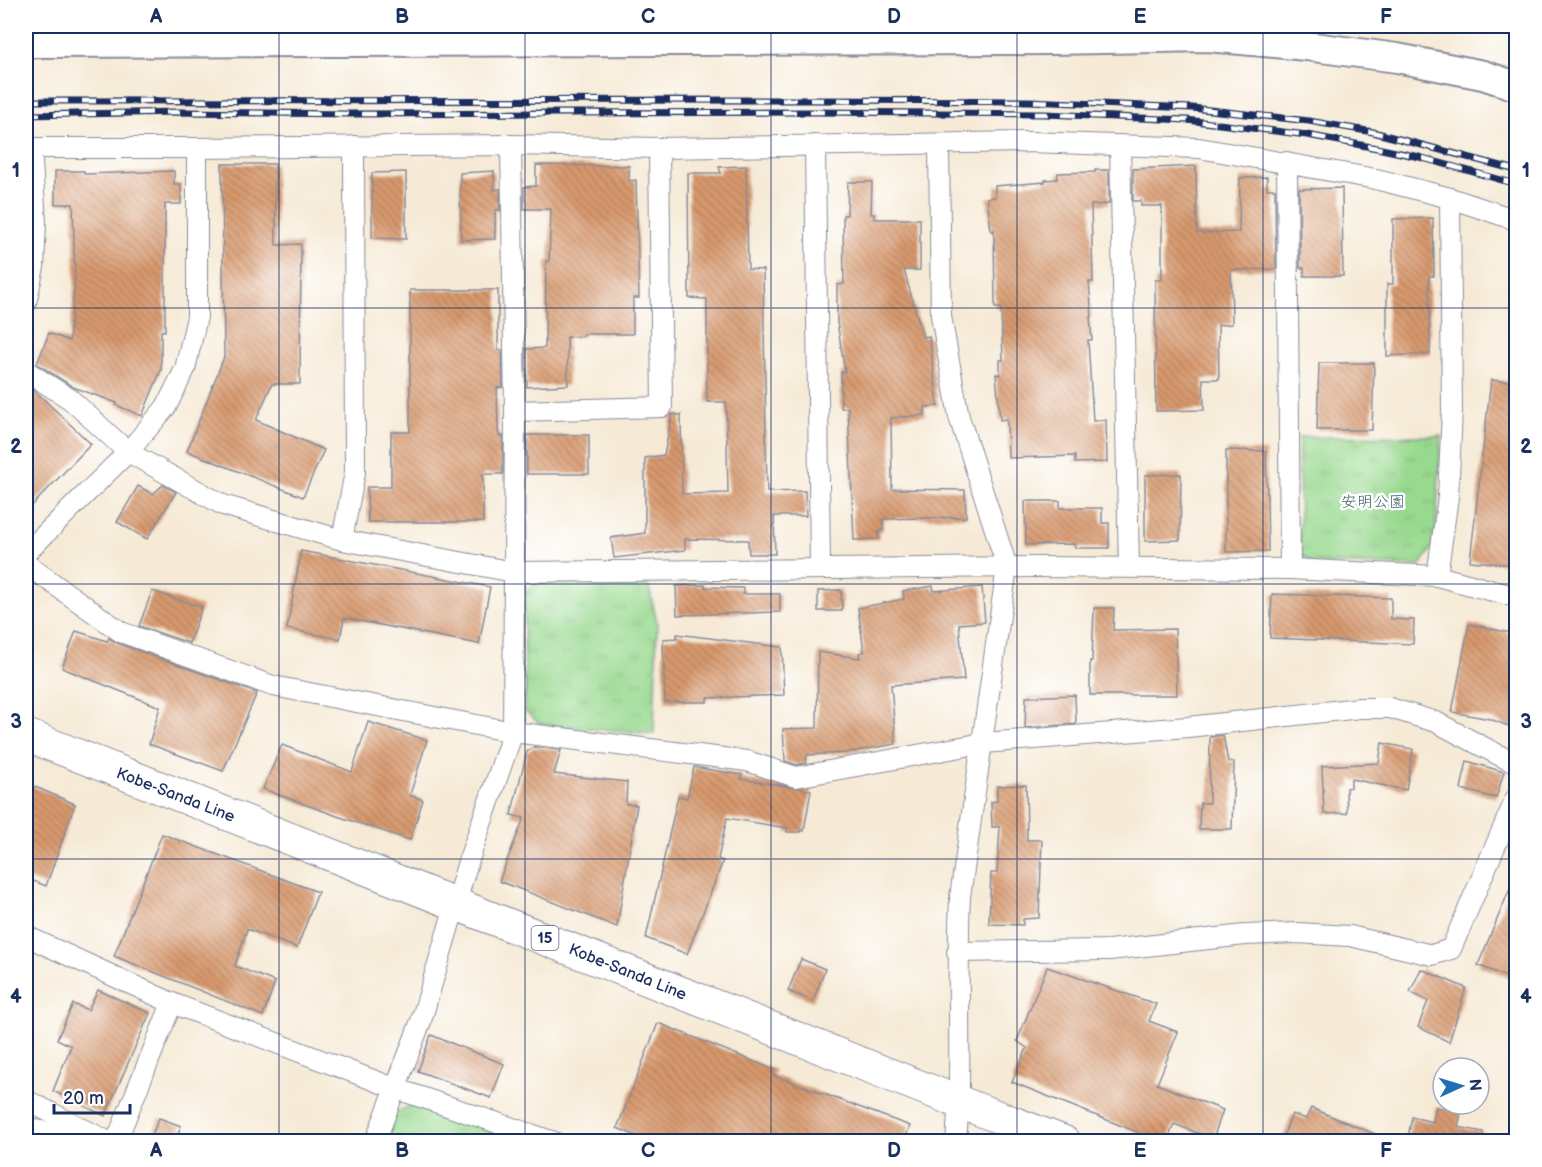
<svg xmlns="http://www.w3.org/2000/svg" width="1542" height="1167" font-family="'Balsamiq Sans','Klee One',sans-serif">
	<defs>
		<pattern id="grass-tufts" width="24" height="20" patternUnits="userSpaceOnUse" patternTransform="scale(1.5)"><rect width="24" height="20" fill="#99d98f"/><path d="M3 7l-1-3M5 7V3M7 7l1-3M15 17l-1-3M17 17v-4M19 17l1-3" fill="none" stroke="#83bb7e"/></pattern>
		<pattern id="building-back-hatch" width="6" height="6" patternUnits="userSpaceOnUse" patternTransform="scale(1.5)"><rect width="6" height="6" fill="#d8996d"/><path d="M-1 5l2 2M0 0l6 6M5-1l2 2" fill="none" stroke="#ae7d5d"/></pattern>
	</defs>
	<rect width="100%" height="100%" fill="#fff"/>
	<filter id="ink" filterUnits="userSpaceOnUse"><feTurbulence type="fractalNoise" baseFrequency=".0167" numOctaves="2"/><feDisplacementMap in="SourceGraphic" scale="12" xChannelSelector="R" yChannelSelector="G"/><feConvolveMatrix kernelMatrix="1 2 1 2 8 2 1 2 1" color-interpolation-filters="sRGB"/></filter>
	<filter id="wash" filterUnits="userSpaceOnUse"><feTurbulence type="fractalNoise" baseFrequency=".008" numOctaves="4" result="noise"/><feDisplacementMap in="SourceGraphic" scale="24" xChannelSelector="R" yChannelSelector="G"/><feGaussianBlur stdDeviation="1.35" result="paint"/><feColorMatrix in="noise" values="0 0 0 0 0 0 0 0 0 0 0 0 0 0 0 0 0 1.4 0 .05"/><feComposite in="paint" operator="in"/></filter>
	<g filter="url(#wash)">
		<rect width="100%" height="100%" fill="#f6ead6"/>
		<g fill="url(#grass-tufts)" stroke="#5a8476" stroke-width="1.5">
			<path d="M1441,436L1436,528L1432,548L1420,566L1312,563L1300,553L1299,437Z"/>
			<path d="M536,581L648,584L657,622L654,734L540,724L525,711L524,594Z"/>
			<path d="M414,1104L518,1139V1141L385,1142L394,1114Z"/>
		</g>
		<g id="blocks">
			<g fill="url(#building-back-hatch)">
				<path d="M222,164H275L276,245L301,244L300,384H272L256,420L324,450L303,497L187,451L224,357Z"/>
				<path d="M536,165L629,166V181L636,180L639,298H633V334H584V336L567,337L568,385L527,387L526,349L545,348L546,261H549L551,209H524V187L536,186Z"/>
				<path d="M746,166L748,269L763,270L767,492L805,491L806,516H774L775,554H749L748,540L685,539V550L614,558L611,538L645,533V458L664,455L672,414L681,415L682,494L728,493L726,402H707V299L689,298L688,173H721L719,167Z"/>
				<path d="M1196,166L1197,233L1239,232L1240,178L1267,177V189H1275L1276,269L1231,270L1232,324L1218,325L1219,379H1203L1204,410L1156,411L1155,280H1162V206H1141V201H1133V169Z"/>
				<path d="M1095,170H1109V204L1091,205L1093,282H1089L1092,317H1090L1092,340H1088L1093,421L1106,420L1107,462L1075,463V456L1008,458L1007,419L1000,420L996,374L1000,375V360H1003L1001,308H995L994,230L991,231L987,198L995,197V186L1045,182V180L1057,179L1058,173L1095,172Z"/>
				<path d="M55,171H84V174L174,171V184H181V204H165V331H161V370L142,416L116,405L117,403L73,387L37,364L49,333L69,341L75,281L73,204H55Z"/>
				<path d="M494,171V190L500,189V210H495V239L461,240L460,173Z"/>
				<path d="M406,172V239L372,238V173Z"/>
				<path d="M848,182H872L871,214H874V219H920V270H904L923,337L929,336L938,406L925,407V415L891,418L892,489L965,490L966,517L883,519V530L878,532L879,539L854,540L848,408H841V372H845L837,322V285L844,284L843,215H847Z"/>
				<path d="M1342,188L1343,276H1304V268H1300L1299,189Z"/>
				<path d="M1433,218L1434,276H1429L1430,354L1387,356V284H1393V219Z"/>
				<path d="M410,290H498V350H502L503,387L497,388L498,429L499,436H503V474H483V522H368L367,487H391V432H410Z"/>
				<path d="M1319,363H1374L1372,430H1317Z"/>
				<path d="M1491,380L1516,382V565L1470,561Z"/>
				<path d="M26,385L35,391L91,444L26,512Z"/>
				<rect x="527" y="435" width="62" height="39"/>
				<path d="M1226,450L1266,451L1268,551L1226,552Z"/>
				<path d="M1181,474L1180,540L1145,541V475Z"/>
				<path d="M163,485L176,492L147,539L117,522L138,486L153,494Z"/>
				<path d="M1025,501H1060V508H1102V523H1109V548H1075V544L1026,545Z"/>
				<path d="M301,551L490,587L479,644L344,618L340,639L287,629Z"/>
				<path d="M705,585V587L743,588V594H780V612L677,615L676,586Z"/>
				<path d="M933,586L934,591L982,587L985,622L959,624L964,680L891,685L896,744L844,753L807,755L806,763L797,765L785,761L783,729L817,728L818,652L860,658L859,653L864,652L858,608L904,599L903,591Z"/>
				<path d="M841,590L842,611H818V591Z"/>
				<path d="M152,591L202,607L189,643L139,626Z"/>
				<path d="M1272,594L1391,598V619L1414,620L1413,644L1270,638Z"/>
				<path d="M1094,608H1114L1113,630L1175,629L1177,695H1090V661H1092Z"/>
				<path d="M1469,624L1516,634V729L1490,719L1452,712Z"/>
				<path d="M76,631L107,641L109,638L117,643L257,693L223,771L149,744L160,707L62,668Z"/>
				<path d="M677,634L782,647L784,695L707,698V702H665L663,639L677,638Z"/>
				<path d="M1075,695L1076,724L1025,728L1026,697Z"/>
				<path d="M368,722L427,740L410,795L423,800L410,840L337,816L263,789L282,745L352,772Z"/>
				<path d="M1223,735L1228,762H1234L1232,829H1199L1200,803H1209L1210,737Z"/>
				<path d="M1382,743L1413,749L1406,790L1351,779V787L1346,788L1347,813L1324,814L1322,766L1379,763Z"/>
				<path d="M534,747L561,750L554,774L627,782L626,804L637,805L617,927L499,881L524,818L511,815L527,752Z"/>
				<path d="M1467,761L1504,772L1496,798L1461,789Z"/>
				<path d="M694,767L742,775L741,779L811,790L804,831L801,830V832H787V828L727,818L718,859L723,861L687,954L646,938L678,796L687,798Z"/>
				<path d="M26,783L75,804L46,886L26,878Z"/>
				<path d="M1026,785L1027,840H1042L1039,918L1023,919V925L989,924L991,873H997L1000,827H992L991,802L997,801V786Z"/>
				<path d="M162,834L318,892L297,948L247,929L235,966L275,982L263,1016L114,956Z"/>
				<path d="M1516,874V981L1478,965Z"/>
				<path d="M801,959L825,969L813,1001L788,991Z"/>
				<path d="M1047,967L1156,1004L1149,1021L1178,1032L1157,1084L1223,1110L1213,1139L1174,1124L1167,1142H1162L1012,1082L1027,1048L1017,1041Z"/>
				<path d="M1421,969L1466,988L1449,1042L1418,1027L1428,1001L1410,992Z"/>
				<path d="M98,990L150,1013L105,1116L53,1091L71,1046L57,1039L73,1004L88,1010Z"/>
				<path d="M658,1023L775,1070L773,1075L910,1126L904,1142H651L617,1128Z"/>
				<path d="M431,1035L504,1064L491,1098L418,1071Z"/>
				<path d="M1436,1107L1461,1112L1458,1127L1483,1132L1482,1142H1407L1412,1117L1433,1122Z"/>
				<path d="M1311,1108L1392,1141V1142H1281L1292,1114L1306,1119Z"/>
				<path d="M159,1118L181,1126L175,1142H149Z"/>
			</g>
		</g>
	</g>
	<g filter="url(#ink)">
		<use href="#blocks" fill-opacity="0" stroke="#888c9a" stroke-width="1.5"/>
		<g fill="none" stroke-linecap="round" stroke-linejoin="round">
			<g stroke="#888c9a" stroke-width="22">
				<g id="street">
					<path d="M939,144L941,316L959,417L1007,567L960,897C956,979 963,1061 956,1142"/>
					<path d="M815,145L820,568"/>
					<path d="M1120,145L1129,567"/>
					<path d="M26,148H197L511,145L659,148L1029,142L1199,148L1376,179L1450,198L1516,220"/>
					<path d="M1287,162L1290,569"/>
					<path d="M26,303L34,267L36,222L31,148"/>
					<path d="M26,371L70,399L128,452L223,505L342,540L514,572L1034,567L1290,569L1437,576L1516,597"/>
					<path d="M515,411L662,407L659,148"/>
					<path d="M342,540L355,472L354,146"/>
					<path d="M26,553L128,452L166,407L185,369L197,317V148"/>
					<path d="M26,564L121,632L273,686L513,732L747,761L796,777L983,743L1188,727L1360,708H1390L1436,722L1516,764"/>
					<path d="M1437,576L1448,497L1452,411L1450,198"/>
					<path d="M26,936L172,1003L394,1088L554,1142"/>
					<path d="M957,952L1109,950L1245,935L1297,933L1350,936L1432,955L1451,949L1516,798"/>
					<path d="M26,1100L109,1142"/>
					<path d="M26,1128L91,1140"/>
					<path d="M116,1142L172,1003"/>
					<path d="M375,1142L421,1021L467,865L513,732L515,411L511,145"/>
				</g>
			</g>
			<g stroke="#888c9a" stroke-width="32">
				<path id="secondary" d="M26,43L1052,40L1208,37L1306,46L1397,58L1483,75L1516,86"/>
			</g>
			<g stroke="#888c9a" stroke-width="34">
				<path id="primary" d="M26,735L959,1102L1064,1142"/>
			</g>
			<use href="#street" stroke="#fff" stroke-width="20"/>
			<use href="#secondary" stroke="#fff" stroke-width="28"/>
			<use href="#primary" stroke="#fff" stroke-width="32"/>
			<g stroke="#1b2f5e" stroke-width="7">
				<g id="rail">
					<path d="M26,101L812,100L1029,101L1192,108L1309,121L1373,132L1516,170"/>
					<path d="M26,115L180,112L350,114L813,112L1045,114L1187,120L1307,135L1377,148L1419,157L1516,184"/>
				</g>
			</g>
			<use href="#rail" stroke="#fff" stroke-width="4.5" stroke-dasharray="14" stroke-linecap="butt"/>
		</g>
	</g>
	<path fill="none" stroke="#1b2f5e" stroke-width="1.5" stroke-opacity="0.55" d="M279,26V1142M525,26V1142M771,26V1142M1017,26V1142M1263,26V1142M26,308H1516M26,584H1516M26,859H1516"/>
	<g text-anchor="middle" stroke-width="5" stroke-linejoin="round" paint-order="stroke">
		<rect fill="#fff" stroke="#5f6d8e" stroke-width="1.5" x="531.5" y="926" width="27" height="24" rx="4.5"/>
		<g font-size="15" font-weight="bold" fill="#1b2f5e">
			<text x="545" y="943">15</text>
		</g>
		<g font-size="16" fill="#41626d" stroke="#fff">
			<text x="1373" y="507">安明公園</text>
		</g>
		<g font-size="16" fill="#1b2f5e" stroke="#fff">
			<text transform="translate(176 794) rotate(21)" y="6">Kobe-Sanda Line</text>
			<text transform="translate(628 971) rotate(22)" y="6">Kobe-Sanda Line</text>
		</g>
	</g>
	<rect width="1542" height="1167" fill="none" stroke="#fff" stroke-width="66"/>
	<g transform="translate(1461 1086) rotate(86)"><circle r="28" fill="#ffffff" stroke="#a4acbf" stroke-width="1.5"/>
	<path d="M0-4.5L10 22L0 15L-10 22Z" fill="#1f6fb2"/>
	<text y="-9" font-size="16" font-weight="bold" text-anchor="middle" fill="#1b2f5e">N</text>
	</g>
	<path d="M54 1104v9h76v-9" fill="none" stroke="#1b2f5e" stroke-width="3"/>
	<text x="63" y="1104" font-size="18" fill="#1b2f5e" stroke="#ffffff" stroke-width="4.5" paint-order="stroke">20 m</text>
	<rect x="33" y="33" width="1476" height="1101" fill="none" stroke="#1b2f5e" stroke-width="2"/>
	<g font-size="20" text-anchor="middle" font-weight="bold" fill="#1b2f5e">
		<text x="156" y="23">A</text>
		<text x="402" y="23">B</text>
		<text x="648" y="23">C</text>
		<text x="894" y="23">D</text>
		<text x="1140" y="23">E</text>
		<text x="1386" y="23">F</text>
		<text x="16" y="177">1</text>
		<text x="1526" y="177">1</text>
		<text x="16" y="453">2</text>
		<text x="1526" y="453">2</text>
		<text x="16" y="728">3</text>
		<text x="1526" y="728">3</text>
		<text x="16" y="1003">4</text>
		<text x="1526" y="1003">4</text>
		<text x="156" y="1157">A</text>
		<text x="402" y="1157">B</text>
		<text x="648" y="1157">C</text>
		<text x="894" y="1157">D</text>
		<text x="1140" y="1157">E</text>
		<text x="1386" y="1157">F</text>
	</g>
</svg>
